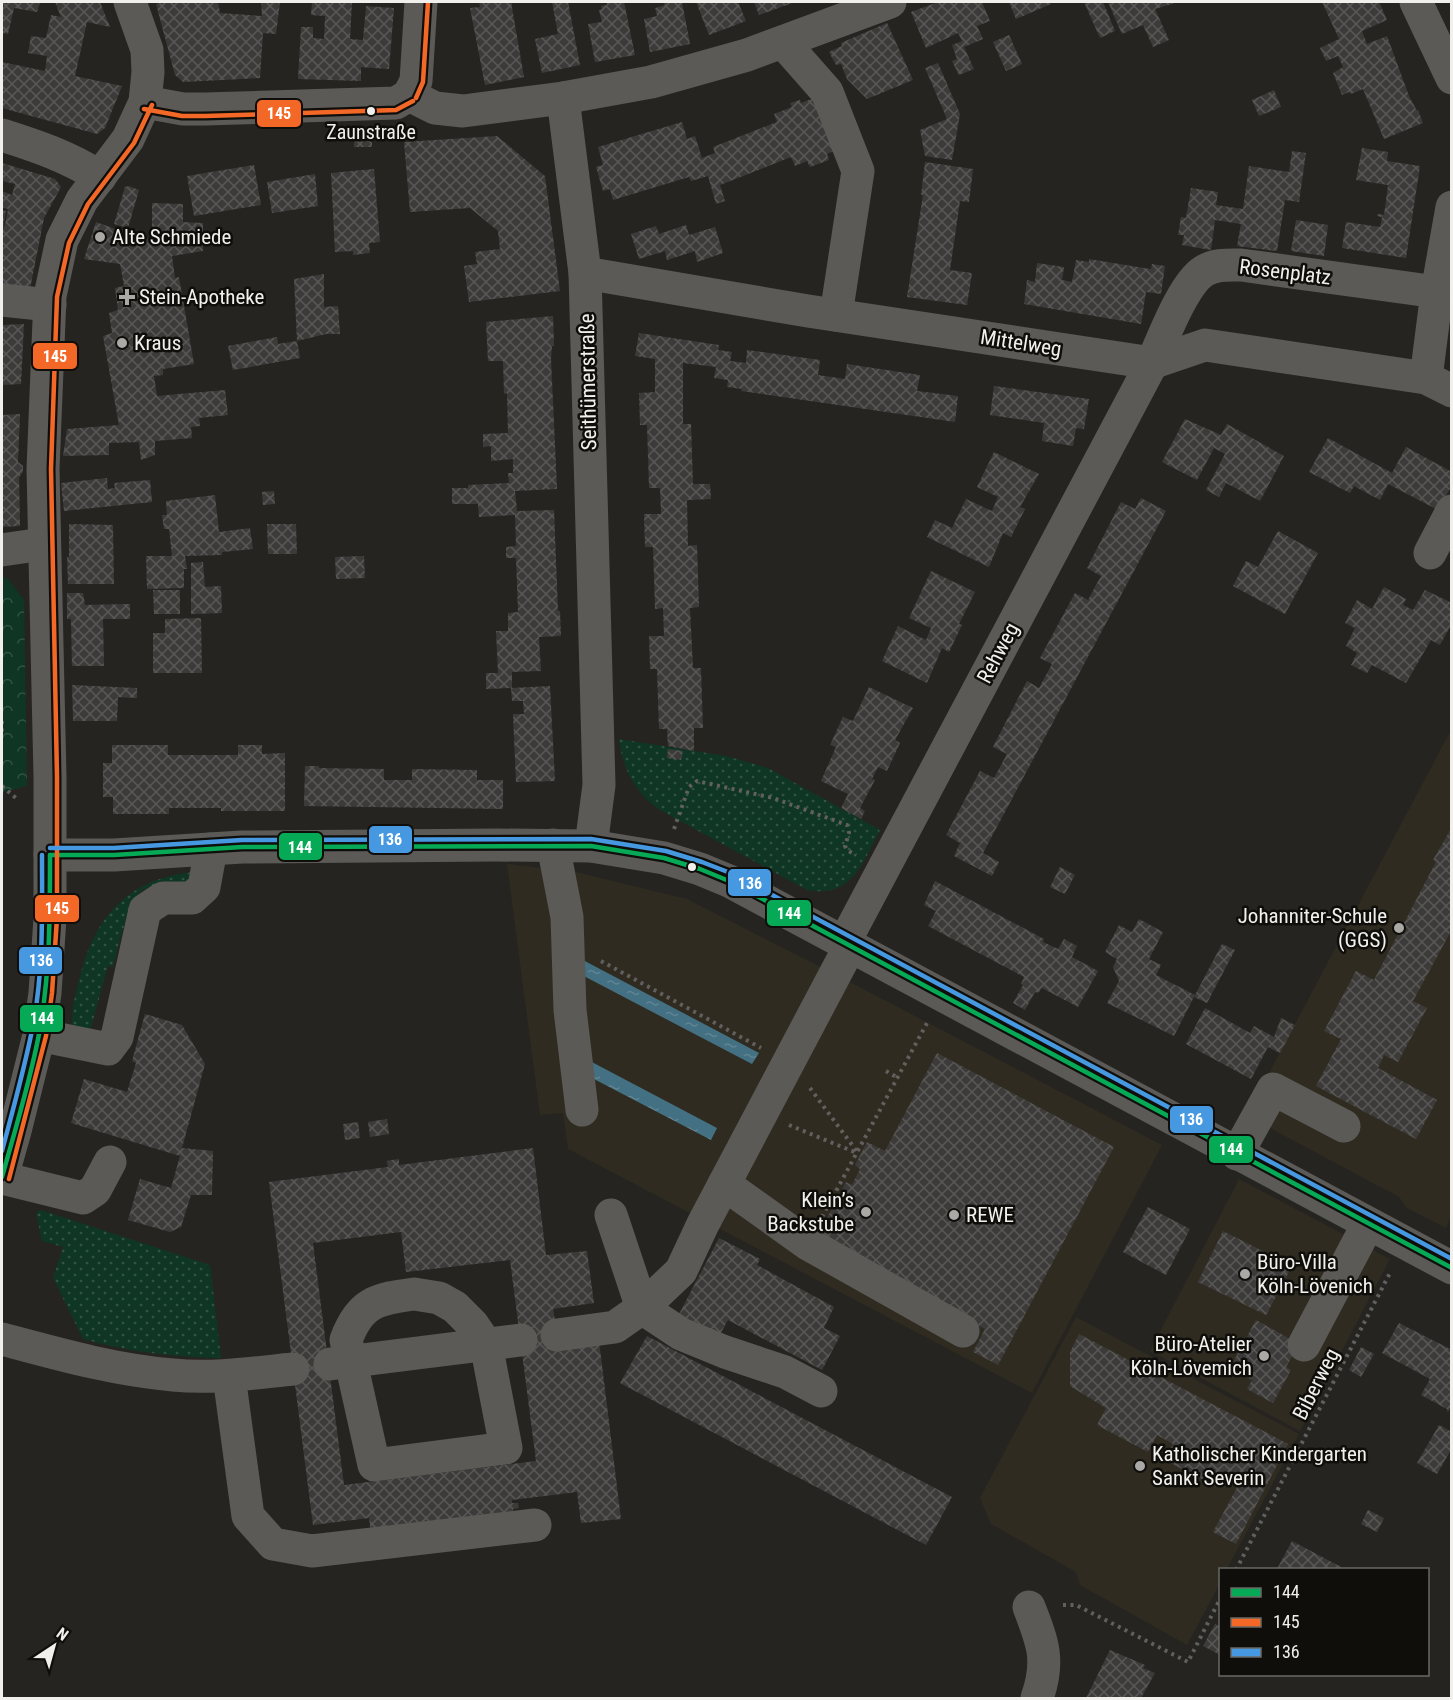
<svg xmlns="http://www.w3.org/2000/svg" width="1453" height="1700" font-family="'Roboto Condensed',sans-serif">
	<defs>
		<pattern id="grass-dots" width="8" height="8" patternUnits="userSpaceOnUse" patternTransform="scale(1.5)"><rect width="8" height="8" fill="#0f3524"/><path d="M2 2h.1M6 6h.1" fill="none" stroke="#325344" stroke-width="1.8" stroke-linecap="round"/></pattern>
		<pattern id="forest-crowns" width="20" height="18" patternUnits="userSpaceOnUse" patternTransform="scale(1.5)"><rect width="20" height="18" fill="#0f3524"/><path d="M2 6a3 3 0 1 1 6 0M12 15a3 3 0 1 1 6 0" fill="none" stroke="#325344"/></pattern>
		<pattern id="water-ripples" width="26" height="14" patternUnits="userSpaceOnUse" patternTransform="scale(1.5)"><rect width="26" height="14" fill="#447083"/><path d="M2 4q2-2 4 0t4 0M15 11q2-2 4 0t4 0" fill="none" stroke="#5f8595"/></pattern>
		<pattern id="building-cross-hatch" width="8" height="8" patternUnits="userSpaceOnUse" patternTransform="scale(1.5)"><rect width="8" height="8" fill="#3c3b3a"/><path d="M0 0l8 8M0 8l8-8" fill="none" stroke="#595857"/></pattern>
	</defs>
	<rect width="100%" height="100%" fill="#252421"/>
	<g fill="#2f2b20">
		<path d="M1451,730V1217L1446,1228L1407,1208L1399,1197L1268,1127L1241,1126Z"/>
		<path d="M507,864L576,872L687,899L846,980L1162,1145L1032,1393L568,1149L563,1113L540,1115Z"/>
		<path d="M1239,1179L1390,1259L1300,1431L1150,1351Z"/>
		<path d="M1076,1317L1299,1434L1227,1569L1220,1570V1583L1187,1645L1080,1585L1076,1572L991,1524L980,1498Z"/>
	</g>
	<g fill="url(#grass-dots)">
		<path d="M619,739L726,756L768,768L880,830C863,862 852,899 807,890L658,809C633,790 623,769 619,739Z"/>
		<path d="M194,872L189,884C174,885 157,883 143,890C128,899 118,949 113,967L108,966L89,1035L72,1026C71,1010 76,992 80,976C95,916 129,878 194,872Z"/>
		<path d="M41,1210L210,1265L221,1358C174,1357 129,1352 83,1339L53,1278L63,1247L42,1241L36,1213Z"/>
	</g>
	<path fill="url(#forest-crowns)" d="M2,576L9,580L24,600L27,786L2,792Z"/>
	<g fill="url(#water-ripples)">
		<path d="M581,959L759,1053L752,1064L578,973Z"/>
		<path d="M588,1060L717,1128L711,1140L592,1078Z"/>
	</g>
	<g fill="url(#building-cross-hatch)" fill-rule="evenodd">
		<path d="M2,2H40L37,12L14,8L8,34L2,33Z"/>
		<path d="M55,2H100L110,27L87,22L75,76L122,86L105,128L97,134L2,108V62L45,71L47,56L28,53L31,36L46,38L51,15L61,17Z"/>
		<path d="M164,2H218L220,13L262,16L261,2H280L276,34L263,33L260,78L183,82L175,75L156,4Z"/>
		<path d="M312,2H352L350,39L363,40L366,6L394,8L389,69L361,67V81L298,79L301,27H313V38L324,39L325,16L311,15Z"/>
		<path d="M479,2H511L524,77L485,85L470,8L480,7Z"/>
		<path d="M552,2H568L580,65L542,73L535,39L558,34Z"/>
		<path d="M606,2H624L635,55L595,62L588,24L602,22L599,10L602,9L601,6L607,5Z"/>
		<path d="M664,2H682L690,44L650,52L644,19L657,16L655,8L665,5Z"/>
		<path d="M696,2H738L746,21L709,35Z"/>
		<path d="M754,2H795L759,15Z"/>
		<path d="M938,2H982L990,21L977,26L983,39L964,47L974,69L959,75L952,61L957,59L952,45L962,41L958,33L926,48L911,12Z"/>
		<path d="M1009,2H1050L1051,4L1016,19Z"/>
		<path d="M1084,2H1103L1115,31L1100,38Z"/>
		<path d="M1108,2H1178L1155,9L1169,40L1153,47L1143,25L1122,34Z"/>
		<path d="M1322,2H1379L1387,20L1362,31L1367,44L1387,36L1409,96L1417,111L1418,110L1423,123L1384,139L1363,89L1351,94L1349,92L1342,95L1333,73L1343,67L1338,56L1326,61L1320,48L1339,39Z"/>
		<path d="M887,23L913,80L867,99L847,79L841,64L836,65L829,52L842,46L841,43Z"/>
		<path d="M1009,35L1022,64L1006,71L993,42Z"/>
		<path d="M938,63L960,114L952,160L925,156L920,130L947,119L925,68Z"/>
		<path d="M1274,90L1281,107L1259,116L1252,100Z"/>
		<path d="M819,96L840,148L827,154L829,160L810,167L807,161L795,166L791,157L720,185L725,201L716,204L708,176L691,181L689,177L613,200L610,189L603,191L596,167L603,165L598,147L682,122L687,139L695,136L702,158L715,153L713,147L777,122L774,114L792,107L790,103L800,100L801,103Z"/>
		<path d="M497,136L545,176L560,291L469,302L464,266L477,264L475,252L500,249L498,231L470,208L410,212L404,142Z"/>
		<rect x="354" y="141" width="18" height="6"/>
		<path d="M1362,148L1388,152L1387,161L1420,166L1406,258L1342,248L1346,222L1380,227L1382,217L1377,216L1378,214L1384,215L1388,185L1356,180Z"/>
		<path d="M1292,151L1306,153L1299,202L1285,200L1277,251L1237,246L1241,224L1215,220L1211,250L1182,245L1184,235H1178L1181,217L1186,218L1191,188L1218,192L1216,205L1243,209L1249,166L1289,172Z"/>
		<path d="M925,162L973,169L969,202L960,201L950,270L972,273L967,305L907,297L923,195H921Z"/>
		<path d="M2,163L55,179L61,187L44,218L29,294L2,292V210L6,211L3,227L5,225L8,209L2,207V191L12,195L15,184L2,181Z"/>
		<path d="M254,165L261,205L194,216L187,176Z"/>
		<path d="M374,169L380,242L369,243L370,253L353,255V251L335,252L331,173Z"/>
		<path d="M315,174L318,206L272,213L267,182Z"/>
		<path d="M129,186L139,190L128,228L114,224L125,187Z"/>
		<path d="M152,203L183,204V222L203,223V251L172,256L175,278L179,277L194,364L163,369V375L154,376L157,396L225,390L228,415L199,418L200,426L191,427L192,438L155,441V455L141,460L139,442L109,443V455L63,456L67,429L119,425L103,336L112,333L109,313L118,310L115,288L124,286L120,264L84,259L96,222L121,231V234L152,239Z"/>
		<path d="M1296,220L1328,225L1324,256L1291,251Z"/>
		<path d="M686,225L689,235L715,227L723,253L697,262L695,251L667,260L665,251L639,259L631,234L656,226L659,234Z"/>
		<path d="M1089,259L1150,269H1151L1152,264L1165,266L1161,294L1146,292L1141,324L1024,304L1027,280L1035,282L1037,263L1064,267L1062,280L1072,282L1076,260L1089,262Z"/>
		<path d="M324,274V307L338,306L340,334H326L297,341L294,279Z"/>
		<path d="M553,316L554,346H552L551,359L557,489L515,491L517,511L554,510L558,611H560L561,636L539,637L541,671L512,672V688L486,689V673H498L496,631H508V613L518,612L516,558H506V547L516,546L515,515L479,517L478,504H452V488H468V485L509,483L508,473H513V459L491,461V446L483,447V434L508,433L507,393L504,394L503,361H488L486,322Z"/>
		<path d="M24,324L21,384L2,385V325Z"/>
		<path d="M639,333L719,345L718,350L732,352L730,361L746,363L747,350L820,360L818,375L845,379L847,364L920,375L917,391L958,396L955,422L741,391L742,389L727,387L728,380L714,378L716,367L683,363V424H691L693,484H710L711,499L687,500L688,546L697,545L699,607L690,608L693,668H701L703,728H694V751L668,746L667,729H659L657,669H650L649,636H664L663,608L655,609L653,547H645L644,514H661L660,488H649L647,425H640L639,393L655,392V359L635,356Z"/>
		<path d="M277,337L278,344L297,341L300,358L233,370L228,346Z"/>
		<path d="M994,386L1089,399L1084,429L1076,428L1073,446L1042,441L1044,423L990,415Z"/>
		<path d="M20,414L18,462L23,466V472L19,477L20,526L2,527V415Z"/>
		<path d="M1185,419L1221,435L1227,424L1284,456L1260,501L1226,483L1219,497L1206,490L1225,454L1214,448L1197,480L1162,462Z"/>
		<path d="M1328,438L1392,473L1406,447L1452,472V485L1438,510L1388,484L1380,500L1354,486L1350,493L1309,472Z"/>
		<path d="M994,452L1039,474L1020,507L1025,509L1011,537L1003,533L989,567L927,537L935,520L952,528L966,499L992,511L998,497L977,487Z"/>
		<path d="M107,478L108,489L115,488L114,483L150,480L152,502L64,511L61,483Z"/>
		<path d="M274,491L275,504L263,505L262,492Z"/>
		<path d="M215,495L219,532L250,528L253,549L222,552V555L185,556L187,569H184V588L147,589L146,556H172L169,529H164L162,515H167L166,501Z"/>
		<path d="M1141,498L1166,511L983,853L999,862L992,876L954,856L960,843L946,835L980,771L994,778L1007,754L993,747L1027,681L1039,688L1052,664L1040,658L1075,593L1088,600L1095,587L1101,576L1087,568L1121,502L1135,509Z"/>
		<path d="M69,524L113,525L114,584H68L67,557H69Z"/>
		<path d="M267,524H296L297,554H268Z"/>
		<path d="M1278,531L1318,553L1285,614L1233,586L1246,561L1258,567Z"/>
		<path d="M364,556L365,578L336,579L335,557Z"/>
		<path d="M203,562L205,587L221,586L222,613L191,614V563Z"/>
		<path d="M931,571L975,592L959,624L962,625L949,652L942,648L927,683L882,661L898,626L926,640L931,628L909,618Z"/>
		<path d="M1384,587L1406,599L1403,605L1413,610L1425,590L1452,603V623L1440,645L1431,640L1406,683L1372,665L1367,673L1351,665L1357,653L1346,646L1355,628L1345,623L1357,600L1372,609Z"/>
		<path d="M153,590H180V614H154Z"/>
		<path d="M67,593H83L85,605L130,604V619H103L104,666H72L71,619H67Z"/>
		<path d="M201,618L202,673H153V633H165V619Z"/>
		<path d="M72,685L137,688V698L118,697L117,721H73Z"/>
		<path d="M550,686L555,781L516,782L513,714H524L523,701H512L511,688Z"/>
		<path d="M869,687L913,708L895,740L900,743L887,771L878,767L872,779L875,780L860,808L865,811L861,819L841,808L848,794L821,781L836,747L830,745L843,717L853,721Z"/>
		<path d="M112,745H168V755H238V745H262V754L285,753V811H221V808H169V814H113V797H103V763H112Z"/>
		<path d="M668,749L683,751L681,760L667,758Z"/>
		<path d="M305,766H319V768L384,769V780H412V769L477,770V780H503V809L304,806Z"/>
		<path d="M1452,827V929L1413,1001L1427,1008L1398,1062L1384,1055L1378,1068L1437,1100L1416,1139L1316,1086L1341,1039L1324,1031L1356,971L1374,980L1436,862L1433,860Z"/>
		<path d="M1060,867L1075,875L1065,894L1050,887Z"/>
		<path d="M935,881L1044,939L1043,942L1058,949L1064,939L1077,946L1072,957L1098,971L1078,1007L1042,988L1038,993L1035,992L1025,1010L1013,1003L1023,985L1021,984L1024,977L928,926L936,911L924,905Z"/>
		<path d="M1139,919L1163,932L1149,959L1161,965L1156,975L1195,995L1222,944L1235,950L1207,1003L1194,997L1174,1036L1107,1003L1119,981L1113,967L1117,959L1105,952L1119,925L1132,932Z"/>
		<path d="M1205,1008L1250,1033L1254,1026L1274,1037L1281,1018L1295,1025L1280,1053L1268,1047L1251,1079L1186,1044Z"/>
		<path d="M145,1014L182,1025L205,1064L182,1148L213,1151L212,1195H191L181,1227L170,1232L128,1220L140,1179L171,1188L180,1156L71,1123L84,1079L127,1092L136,1063L132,1061Z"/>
		<path d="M937,1053L1114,1147L998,1365L973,1352L985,1329L834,1249L819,1233L846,1182L852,1185L860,1169L855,1165L867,1142L885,1151Z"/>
		<path d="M387,1119L389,1134L370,1137L368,1122Z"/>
		<path d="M358,1122L360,1138L345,1140L343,1124Z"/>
		<path d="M533,1148L546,1255L587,1251L594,1303L553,1309L556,1326L599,1341L621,1519L581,1523L577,1492L512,1500V1503H518L519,1508L513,1509L514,1518L371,1534L369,1518L313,1525L269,1182L388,1167L387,1161L392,1160L399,1159V1165ZM401,1232L406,1272L510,1260L536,1461L344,1485L313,1243Z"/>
		<path d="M1148,1207L1190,1229L1166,1275L1123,1252Z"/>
		<path d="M1223,1231L1292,1266L1266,1315L1198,1282Z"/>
		<path d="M719,1238L760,1259L757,1265L834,1307L824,1328L840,1336L822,1370L728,1320L718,1338L678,1316Z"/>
		<path d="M1256,1320L1299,1344L1286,1367L1291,1370L1273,1403L1247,1389L1252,1380L1230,1368Z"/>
		<path d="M1399,1323L1452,1350V1405L1448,1412L1447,1409L1421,1395L1430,1379L1382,1353Z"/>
		<path d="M1079,1334L1288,1444L1236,1544L1213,1532L1241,1480L1224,1471L1216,1487L1165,1460L1173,1444L1157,1435L1148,1452L1097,1425L1106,1408L1070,1386V1352Z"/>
		<path d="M647,1336L952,1497L926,1545L620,1383Z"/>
		<path d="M1361,1347L1374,1354L1361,1377L1349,1370Z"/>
		<path d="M1439,1425L1452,1432V1448L1437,1474L1417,1463Z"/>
		<path d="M1368,1510L1384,1518L1377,1532L1361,1524Z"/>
		<path d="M1292,1541L1341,1567L1340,1569H1277Z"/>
		<path d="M1215,1624L1220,1627V1655L1203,1646Z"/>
		<path d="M1110,1650L1145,1665L1143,1668L1155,1673L1141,1698H1086Z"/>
	</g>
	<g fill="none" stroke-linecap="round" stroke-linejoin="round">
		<g stroke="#61605e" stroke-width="4" stroke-dasharray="3 4.5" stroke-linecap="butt">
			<path d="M2,721V734"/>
			<path d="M2,786L17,799"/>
			<path d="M674,829L689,787L697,781L773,798L847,825L849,833L845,846L847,850L856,855"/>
			<path d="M601,961L761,1048"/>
			<path d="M886,1071L898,1078"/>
			<path d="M810,1088L858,1153"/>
			<path d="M789,1125L857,1153"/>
			<path d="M822,1217L927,1023"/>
			<path d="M1236,1570L1391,1271"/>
			<path d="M1063,1605H1076L1188,1662L1220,1599"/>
		</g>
		<g stroke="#5b5a57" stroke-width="33">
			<path d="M1416,2L1452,78"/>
			<path d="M783,42L827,92L858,171L836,315"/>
			<path d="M409,95L435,108L463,111L563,98L651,82L747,55L890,2"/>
			<path d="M409,95L416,81L421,2"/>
			<path d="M563,98L585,273L599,785L591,846"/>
			<path d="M145,102L183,109H205L396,103L409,95"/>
			<path d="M2,135C37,146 69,157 100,177"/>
			<path d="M585,273L808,311L1152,363L1205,345L1426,378L1452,391"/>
			<path d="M2,300L50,305"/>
			<path d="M1426,378L1437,292L1452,207"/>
			<path d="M2,550L43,544"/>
			<path d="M1430,553L1452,511"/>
			<path d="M553,845L567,917L570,1010L582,1110"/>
			<path d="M50,855H114L242,847L497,845L591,846L664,858L700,869L729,881L1452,1268"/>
			<path d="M844,943L1152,363C1163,339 1183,284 1204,271C1215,264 1228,265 1241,265L1437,292"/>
			<path d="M39,1035L108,1049L117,1037L145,910L163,898H192L204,887L211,849"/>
			<path d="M1237,1154L1273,1089L1344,1126"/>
			<path d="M2,1177L15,1131L39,1035L45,993L50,918V777L43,469L50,296L62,240L82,200L128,139L145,102L148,72L147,50L130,2"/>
			<path d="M2,1178L83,1198L95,1190L110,1162"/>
			<path d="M724,1184L808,1244L963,1331"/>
			<path d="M611,1215L642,1308L681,1334L725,1352L785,1372L821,1391"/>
			<path d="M414,1294L439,1298L455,1307L473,1325L486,1344L506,1448L374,1465L346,1340C360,1302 377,1299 414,1294Z"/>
			<path d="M557,1335L615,1327L642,1308L681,1271L703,1224L850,946"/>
			<path d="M2,1339C58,1354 114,1370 173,1375C213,1379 253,1373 293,1369"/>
			<path d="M1304,1345L1368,1224"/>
			<path d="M330,1364L521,1340"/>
			<path d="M229,1376L248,1516L273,1544L312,1551L535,1525"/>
			<path d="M1029,1607C1043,1643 1050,1661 1037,1698"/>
		</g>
		<g stroke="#0f0e0b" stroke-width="9">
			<g id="bus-1">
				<path d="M50,855H114L242,847L591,846L664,858L700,869L729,881L1452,1268"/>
				<path d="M2,1177C15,1130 30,1082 39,1034C50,975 50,915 50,855"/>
			</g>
		</g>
		<g stroke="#0f0e0b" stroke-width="9">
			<g id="bus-2">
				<path d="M416,98L423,82L428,2"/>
				<path d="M144,109L182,116H205L396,110L413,101"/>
				<path d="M9,1179L46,1036L52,993L57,918V777L51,469L57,297L69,243L88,204L134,143L152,105"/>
			</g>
		</g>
		<g stroke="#0f0e0b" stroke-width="9">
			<g id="bus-3">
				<path d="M50,848H114L242,840L591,839L666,851L702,862L733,874L1452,1259"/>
				<path d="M2,1151C12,1113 23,1074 31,1035C44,976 42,914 42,855"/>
			</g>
		</g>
		<use href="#bus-1" stroke="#06aa56" stroke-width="4.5"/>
		<use href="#bus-2" stroke="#f36827" stroke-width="4.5"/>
		<use href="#bus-3" stroke="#4699e1" stroke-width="4.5"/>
	</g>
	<g fill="#f2f0ec" stroke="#0f0e0b" stroke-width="2">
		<circle cx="371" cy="111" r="5"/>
		<circle cx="692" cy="867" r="5"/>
	</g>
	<g fill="#aaa9a5" stroke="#0f0e0b" stroke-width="2">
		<circle cx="100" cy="237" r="6"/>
		<path d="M124 288h6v6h6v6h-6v6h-6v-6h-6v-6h6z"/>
		<circle cx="122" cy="343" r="6"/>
		<circle cx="1399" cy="928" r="6"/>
		<circle cx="866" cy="1212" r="6"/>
		<circle cx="954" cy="1215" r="6"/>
		<circle cx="1245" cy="1274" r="6"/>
		<circle cx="1264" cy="1356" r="6"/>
		<circle cx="1140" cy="1466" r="6"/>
	</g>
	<g text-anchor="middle" stroke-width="5" stroke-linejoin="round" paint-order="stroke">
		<g font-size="20" fill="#f2f0ec" stroke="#0f0e0b">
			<text x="371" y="139">Zaunstraße</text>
		</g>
		<g font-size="21" fill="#f2f0ec" stroke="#0f0e0b" text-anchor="start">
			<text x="112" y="244">Alte Schmiede</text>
			<text x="139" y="304">Stein-Apotheke</text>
			<text x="134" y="350">Kraus</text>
			<text x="1387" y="923" text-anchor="end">Johanniter-Schule<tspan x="1387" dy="24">(GGS)</tspan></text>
			<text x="854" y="1207" text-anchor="end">Klein’s<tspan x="854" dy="24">Backstube</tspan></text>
			<text x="966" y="1222">REWE</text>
			<text x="1257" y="1269">Büro-Villa<tspan x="1257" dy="24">Köln-Lövenich</tspan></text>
			<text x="1252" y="1351" text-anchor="end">Büro-Atelier<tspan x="1252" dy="24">Köln-Lövemich</tspan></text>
			<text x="1152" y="1461">Katholischer Kindergarten<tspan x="1152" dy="24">Sankt Severin</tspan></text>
		</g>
		<g font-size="21" fill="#f2f0ec" stroke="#0f0e0b">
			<text transform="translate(1285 272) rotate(7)" y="7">Rosenplatz</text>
			<text transform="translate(1021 343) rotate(9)" y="7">Mittelweg</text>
			<text transform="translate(588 382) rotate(-91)" y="7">Seithümerstraße</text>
			<text transform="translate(998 653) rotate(-62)" y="7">Rehweg</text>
			<text transform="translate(1316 1384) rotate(-63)" y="7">Biberweg</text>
		</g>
	</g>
	<g stroke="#0f0e0b" stroke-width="2">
		<rect x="256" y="99" width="46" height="29" rx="6" fill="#f36827"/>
		<rect x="32" y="342" width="46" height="28" rx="6" fill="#f36827"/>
		<rect x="368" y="825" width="45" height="29" rx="6" fill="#4699e1"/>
		<rect x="278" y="832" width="45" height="29" rx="6" fill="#06aa56"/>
		<rect x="727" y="868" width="45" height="29" rx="6" fill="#4699e1"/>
		<rect x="34" y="894" width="46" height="29" rx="6" fill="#f36827"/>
		<rect x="766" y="899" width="46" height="28" rx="6" fill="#06aa56"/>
		<rect x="18" y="946" width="45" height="29" rx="6" fill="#4699e1"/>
		<rect x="19" y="1004" width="45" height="29" rx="6" fill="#06aa56"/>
		<rect x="1169" y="1105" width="45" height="29" rx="6" fill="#4699e1"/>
		<rect x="1208" y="1135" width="46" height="29" rx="6" fill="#06aa56"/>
	</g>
	<g font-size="16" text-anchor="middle" font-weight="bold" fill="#fff">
		<text x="279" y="119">145</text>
		<text x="55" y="362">145</text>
		<text x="390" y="845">136</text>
		<text x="300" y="853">144</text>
		<text x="750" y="889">136</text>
		<text x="57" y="914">145</text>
		<text x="789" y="919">144</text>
		<text x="41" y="966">136</text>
		<text x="42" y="1024">144</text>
		<text x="1191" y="1125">136</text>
		<text x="1231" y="1155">144</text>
	</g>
	<rect width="1453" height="1700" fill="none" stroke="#f2f0ec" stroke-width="6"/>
	<rect x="1219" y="1568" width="210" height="108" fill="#0f0e0b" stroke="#6a6865" stroke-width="1.5"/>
	<rect x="1231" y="1588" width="30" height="9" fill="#06aa56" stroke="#6a6865" stroke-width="1.5"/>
	<text x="1273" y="1598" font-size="18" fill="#f2f0ec">144</text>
	<rect x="1231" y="1618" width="30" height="9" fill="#f36827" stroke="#6a6865" stroke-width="1.5"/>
	<text x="1273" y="1628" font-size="18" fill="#f2f0ec">145</text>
	<rect x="1231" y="1648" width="30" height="9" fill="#4699e1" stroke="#6a6865" stroke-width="1.5"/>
	<text x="1273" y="1658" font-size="18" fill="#f2f0ec">136</text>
	<g transform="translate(54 1646) rotate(36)" stroke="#0f0e0b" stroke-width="4.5" paint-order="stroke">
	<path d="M0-4.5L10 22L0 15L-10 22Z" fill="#f2f0ec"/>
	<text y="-9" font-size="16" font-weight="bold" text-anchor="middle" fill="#f2f0ec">N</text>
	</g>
</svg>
